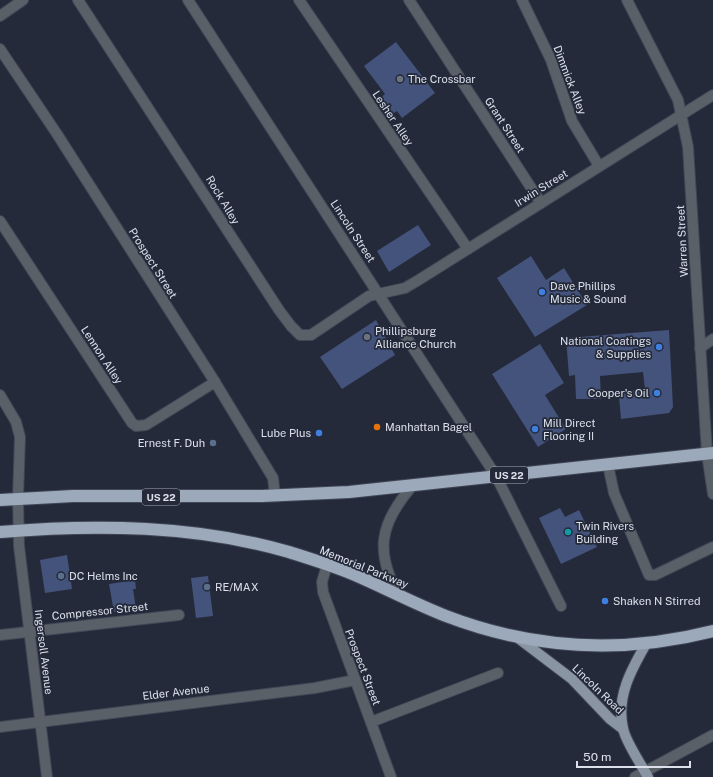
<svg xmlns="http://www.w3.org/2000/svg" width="713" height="777" font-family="'Public Sans',sans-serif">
	<rect width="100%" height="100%" fill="#242a3a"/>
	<g fill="#44537b">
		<path d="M396,42L435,93L402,118L397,111L391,115L379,99L385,94L364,66Z"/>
		<path d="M418,225L431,245L389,272L377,251Z"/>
		<path d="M531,256L546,280L564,268L587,305L535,337L497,278Z"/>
		<path d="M376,320L395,355L342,389L320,357Z"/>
		<path d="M669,330L673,407L669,413L621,419L619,396L623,392L645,389L643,372L600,376L601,399H576L575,375L569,376L566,338Z"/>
		<path d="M540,344L564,383L545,395L566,429L538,447L492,374Z"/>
		<path d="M560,508L565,517L579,510L597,547L561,564L539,518Z"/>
		<path d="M67,555L72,589L45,593L40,560Z"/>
		<path d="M208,576L213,616L196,618L191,578Z"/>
		<path d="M135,580L136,589H133L136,609L114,612L109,584Z"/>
	</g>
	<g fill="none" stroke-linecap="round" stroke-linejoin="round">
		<g stroke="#414756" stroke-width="12">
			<g id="minor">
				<path d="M78,0L279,310L291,326L300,335H311L369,296L405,288L417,281L713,95"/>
				<path d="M188,0L496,476L561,606"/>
				<path d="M299,0L468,249"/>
				<path d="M409,0L541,203"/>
				<path d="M522,0L551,60L572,121L599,166"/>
				<path d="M627,0L678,100L688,147L707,454L713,494"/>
				<path d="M0,16L23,0"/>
				<path d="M0,49L57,134L215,382L273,478L275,496"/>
				<path d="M0,221L132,423L136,426L146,425L215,382"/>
				<path d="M700,348L713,339"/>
				<path d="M0,395L16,422L20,437L18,498L19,546L47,777"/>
				<path d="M608,465L614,493L649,575H655L713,547"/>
				<path d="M327,565L322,582L323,592L391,777"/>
				<path d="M399,596C374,551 380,523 413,485"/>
				<path d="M0,635L179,615"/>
				<path d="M371,722L498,673"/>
				<path d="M0,727L315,688L355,680"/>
				<path d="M635,777L713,735"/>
			</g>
		</g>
		<g stroke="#414756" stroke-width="12">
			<g id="major">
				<path d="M518,638L572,679L610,719L623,729"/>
				<path d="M646,644C631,670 616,697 623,728C625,741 641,764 648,777"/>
			</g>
		</g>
		<g stroke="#414756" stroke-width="14">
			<g id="highway">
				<path d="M0,500L73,496H262L349,492L713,453"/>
				<path d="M0,532C96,524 196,525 289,552C311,559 334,566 355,575C385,588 415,604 446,616C532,649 623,654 713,631"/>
			</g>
		</g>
		<use href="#minor" stroke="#5a6067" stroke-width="10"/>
		<use href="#major" stroke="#8995a3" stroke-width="10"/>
		<use href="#highway" stroke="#9ba9bb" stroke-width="12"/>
	</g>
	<g fill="#6b7280" stroke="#242a3a" stroke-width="1.5">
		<circle cx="400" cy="79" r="4"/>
		<circle cx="367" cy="337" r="4"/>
	</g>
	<g fill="#3f7fe0" stroke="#242a3a" stroke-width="1.5">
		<circle cx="542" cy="292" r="4"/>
		<circle cx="659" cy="347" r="4"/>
		<circle cx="657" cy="393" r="4"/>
		<circle cx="535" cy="429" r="4"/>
		<circle cx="319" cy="433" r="4"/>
		<circle cx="605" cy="601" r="4"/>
	</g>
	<circle fill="#e8710a" stroke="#242a3a" stroke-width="1.5" cx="377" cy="427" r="4"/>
	<g fill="#5c6f8a" stroke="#242a3a" stroke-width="1.5">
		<circle cx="213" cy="443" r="4"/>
		<circle cx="61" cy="576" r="4"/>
		<circle cx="207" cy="587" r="4"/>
	</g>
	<circle fill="#0f9aa8" stroke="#242a3a" stroke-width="1.5" cx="568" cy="532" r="4"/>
	<g text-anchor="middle" stroke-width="3.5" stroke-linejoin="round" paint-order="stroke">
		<g fill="#242a3a" stroke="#a4a9b5" stroke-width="1">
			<rect x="490" y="467" width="38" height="16" rx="3"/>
			<rect x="142" y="489" width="38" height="16" rx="3"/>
		</g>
		<g font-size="10" font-weight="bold" fill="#dbe0ea">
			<text x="509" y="479">US 22</text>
			<text x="161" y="501">US 22</text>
		</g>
		<g font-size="11" fill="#dbe0ea" stroke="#242a3a" text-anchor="start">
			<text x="408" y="83">The Crossbar</text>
			<text x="550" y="290">Dave Phillips<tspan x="550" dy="13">Music &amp; Sound</tspan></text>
			<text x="375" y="335">Phillipsburg<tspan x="375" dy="13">Alliance Church</tspan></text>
			<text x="651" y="345" text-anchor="end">National Coatings<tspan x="651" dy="13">&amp; Supplies</tspan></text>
			<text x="649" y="397" text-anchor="end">Cooper's Oil</text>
			<text x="543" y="427">Mill Direct<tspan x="543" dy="13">Flooring II</tspan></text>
			<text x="385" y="431">Manhattan Bagel</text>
			<text x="311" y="437" text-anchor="end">Lube Plus</text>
			<text x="205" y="447" text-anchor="end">Ernest F. Duh</text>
			<text x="576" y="530">Twin Rivers<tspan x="576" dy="13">Building</tspan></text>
			<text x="69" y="580">DC Helms Inc</text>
			<text x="215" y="591">RE/MAX</text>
			<text x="613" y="605">Shaken N Stirred</text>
		</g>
		<g font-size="11" fill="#dbe0ea" stroke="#242a3a">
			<text transform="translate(570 80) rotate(69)" y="4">Dimmick Alley</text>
			<text transform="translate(393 118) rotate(56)" y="4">Lesher Alley</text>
			<text transform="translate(505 125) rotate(57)" y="4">Grant Street</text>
			<text transform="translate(541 188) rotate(-32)" y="4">Irwin Street</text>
			<text transform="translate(223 200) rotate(59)" y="4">Rock Alley</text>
			<text transform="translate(353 231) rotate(57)" y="4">Lincoln Street</text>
			<text transform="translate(682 241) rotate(-93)" y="4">Warren Street</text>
			<text transform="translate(153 263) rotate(58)" y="4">Prospect Street</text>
			<text transform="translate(102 355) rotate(57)" y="4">Lennon Alley</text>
			<text transform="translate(364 567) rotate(22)" y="4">Memorial Parkway</text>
			<text transform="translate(100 611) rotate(-6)" y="4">Compressor Street</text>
			<text transform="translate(44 652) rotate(83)" y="4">Ingersoll Avenue</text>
			<text transform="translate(363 667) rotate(69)" y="4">Prospect Street</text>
			<text transform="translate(598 689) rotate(44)" y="4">Lincoln Road</text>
			<text transform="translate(176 692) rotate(-7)" y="4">Elder Avenue</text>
		</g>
	</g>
	<path d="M577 761v6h113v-6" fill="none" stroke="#dbe0ea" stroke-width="2"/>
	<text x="583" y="761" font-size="12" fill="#dbe0ea" stroke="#242a3a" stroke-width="3" paint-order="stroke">50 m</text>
</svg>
